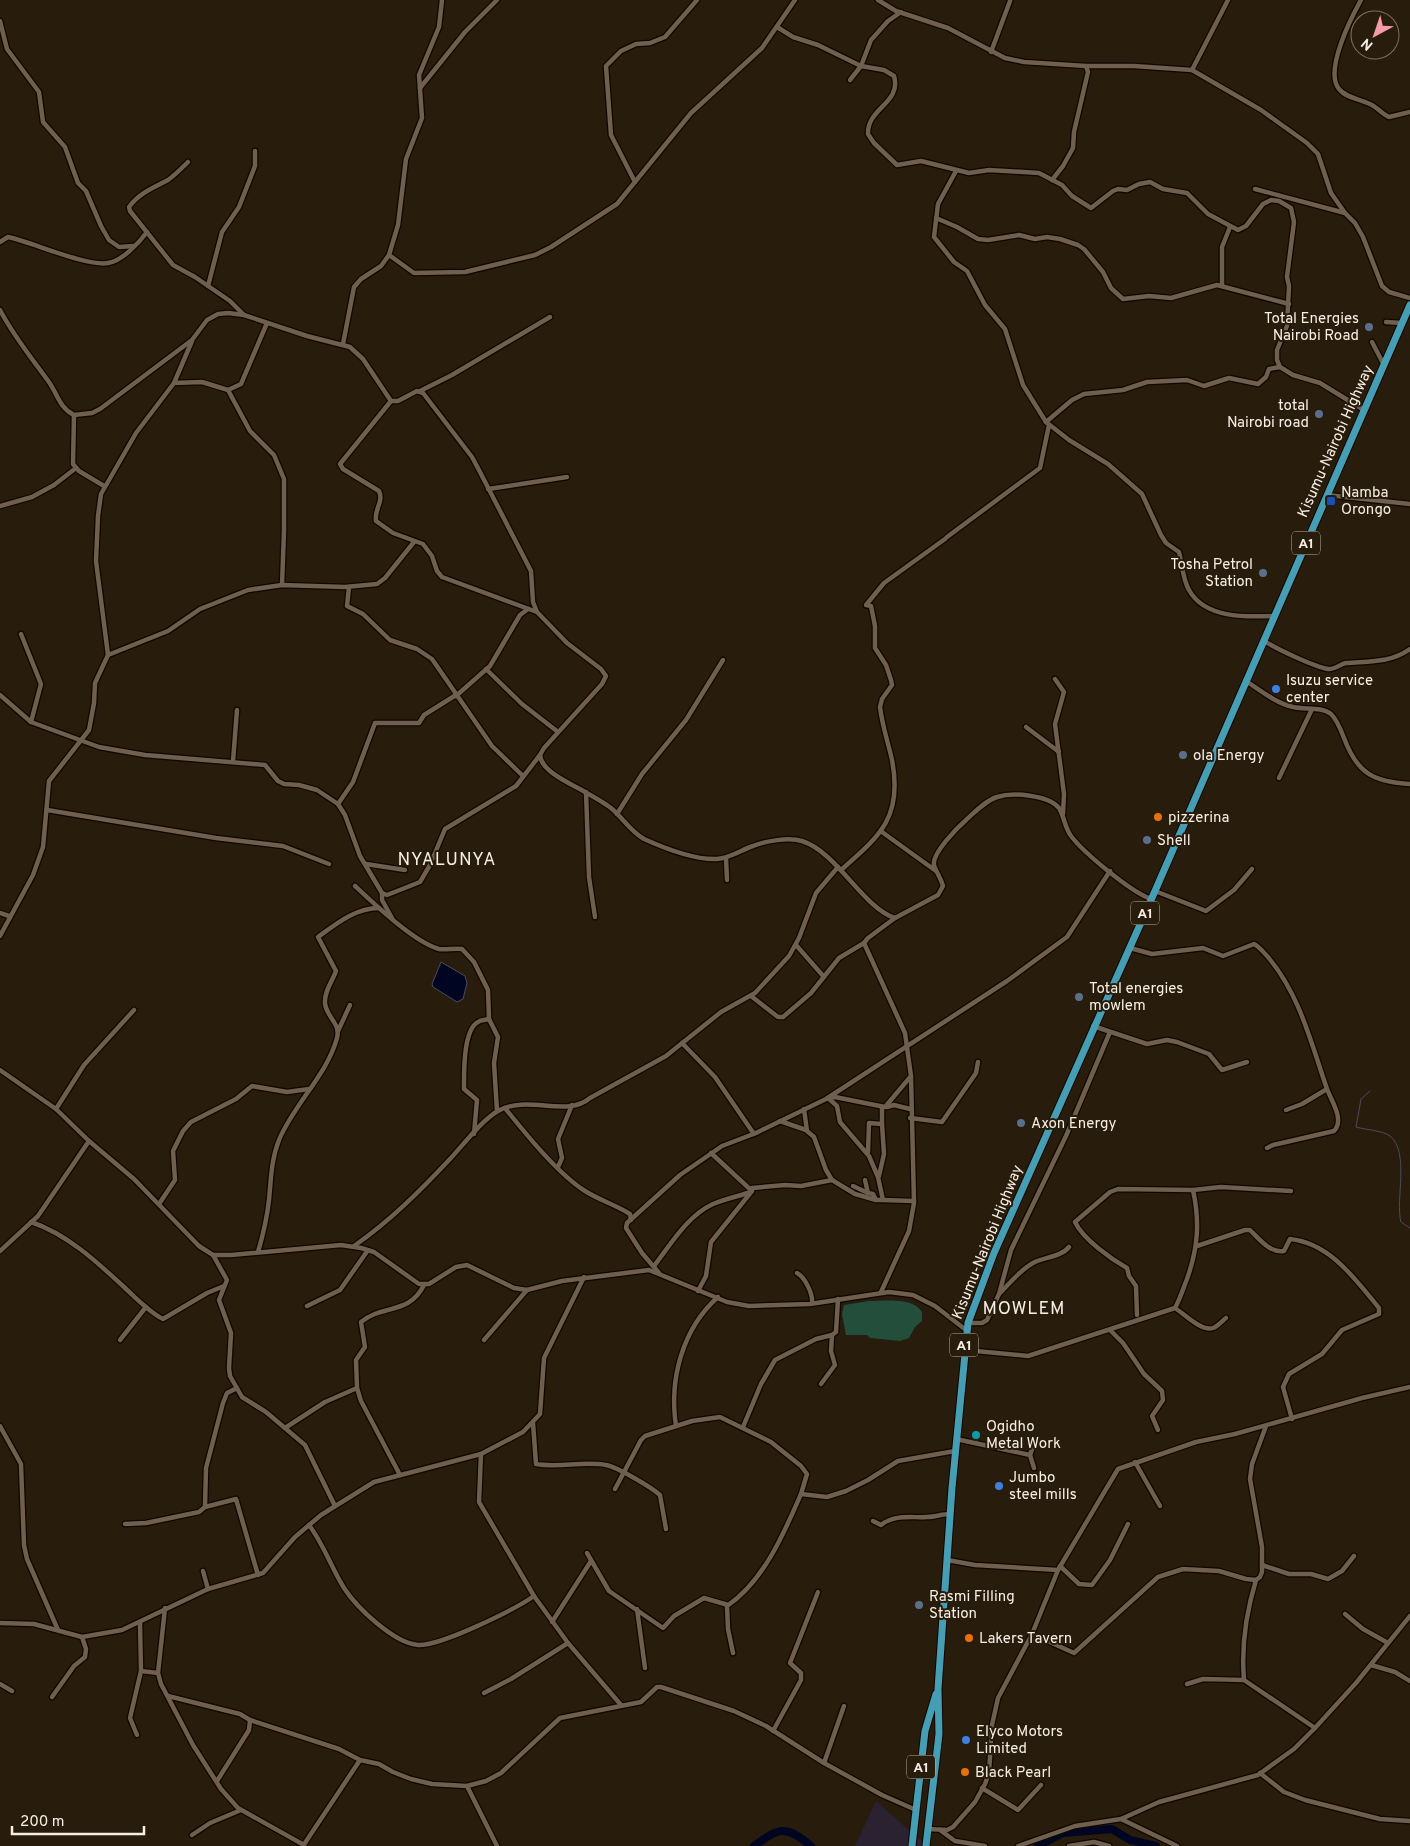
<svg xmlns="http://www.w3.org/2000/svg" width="1410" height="1846" font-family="Overpass,sans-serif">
	<rect width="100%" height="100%" fill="#281c0d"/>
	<path fill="#2a2231" d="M876,1801L927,1846H855Z"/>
	<path fill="#224e3b" d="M869,1301C885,1301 913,1297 922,1312V1321L915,1327L909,1338L900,1341L870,1338L867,1335H846L842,1314L844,1305Z"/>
	<path fill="#000622" stroke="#4a4c5c" d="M441,962L465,976L467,983L463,999L457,1002L433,987L432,984Z"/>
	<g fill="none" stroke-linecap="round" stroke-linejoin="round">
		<path stroke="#4a4c5c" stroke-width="1" d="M1370,1091L1361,1099L1356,1127C1366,1130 1381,1130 1390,1136C1410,1152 1395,1201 1401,1222L1410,1228"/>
		<g stroke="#000622" stroke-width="8">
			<path d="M754,1846C780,1827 786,1825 811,1846"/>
			<path d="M1038,1846L1063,1833L1112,1829L1130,1840L1156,1846"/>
		</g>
		<g stroke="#110600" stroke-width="7">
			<g id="minor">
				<path d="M878,0L896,11L948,28L1005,58L1024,62L1086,66L1088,72L1074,132L1073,148L1063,166L1052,180"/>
				<path d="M1361,0C1351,18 1324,71 1339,89C1346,98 1360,99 1370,104C1377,107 1382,114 1389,117L1410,112"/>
				<path d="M0,21L7,49L39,92L43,122L65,147L78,183L86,191L101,226L109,240L119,247L134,246"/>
				<path d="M777,27L793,37L818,45L861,66L884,70L894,76C902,103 867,108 868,134L874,143L897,165L921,161L969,173L989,170L1039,173L1062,185L1072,196L1091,208L1113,191L1118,189L1127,190L1139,184L1150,182L1163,189L1187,193L1208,214L1238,230L1246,226L1263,204L1271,200L1279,201L1291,208L1294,222L1287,277L1289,286L1287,326L1277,350V360L1280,367L1293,375L1320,383L1364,410"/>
				<path d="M991,52L1010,1"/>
				<path d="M1086,66H1134L1192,70L1261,110L1307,143L1318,154L1331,193L1345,213"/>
				<path d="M1192,70L1228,0"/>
				<path d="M850,80L861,66L871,40L888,21L901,12"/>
				<path d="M420,88L465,32L497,0"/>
				<path d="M188,162C182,168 175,175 168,180C153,188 139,193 129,207L130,211L173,265L195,277L230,301L244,315"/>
				<path d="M956,171L938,204L934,237L954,262L967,271L985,305L1005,329L1023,385L1046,422L1069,440L1108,464L1142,494L1161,535L1166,543L1179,552C1182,564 1183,580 1189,590C1205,619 1247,617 1274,616"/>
				<path d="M635,182L611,135L606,66L621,51L636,44L650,43L665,37L697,0"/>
				<path d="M1255,189L1345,213L1355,223L1363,237L1382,286L1389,292L1410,298"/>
				<path d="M936,218L957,227L978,239L988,240L1019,235L1035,239L1047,237L1060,239L1078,245L1084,249L1103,272L1111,288L1123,299L1149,296L1171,298L1217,285L1289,304"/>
				<path d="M0,242L8,237C32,242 87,267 108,263C122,261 139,243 147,232"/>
				<path d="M389,255L414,273L465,272L535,255L551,247L617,204L691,113L762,48L795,0"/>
				<path d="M208,286L222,232L239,207L255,166V151"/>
				<path d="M1222,286V247L1230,227"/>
				<path d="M0,310C13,335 30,356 46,378C57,391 58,407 74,415L92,413L100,409L192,340L207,320L218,314L228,313L244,315L307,336L350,347L363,359L391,401H398L417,391L423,393L472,457L480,472L531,571L533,602L537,612L567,643L601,669L606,676L602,684L544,748L540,755C541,772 572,784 585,792C594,797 603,802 611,808C623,818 630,831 644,839C664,848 696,860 717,859C731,858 741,850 753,846C765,841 789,837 802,841C837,852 863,908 895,918L938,895L943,886C941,878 936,872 934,865C932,853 958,827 966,820C975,812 985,801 997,797C1013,792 1048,795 1059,808C1064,816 1065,828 1071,836C1084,853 1131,892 1151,899"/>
				<path d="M1386,322L1402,323"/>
				<path d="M1372,342L1384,365"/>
				<path d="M343,344L354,287L361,279L381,266L389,255L398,225L406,159L422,118L419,75L439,27L442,0"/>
				<path d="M174,383L202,382L228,390L241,384L267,323"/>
				<path d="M228,390L250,431L274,455L284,479V531L282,585"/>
				<path d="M420,391L452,375L550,317"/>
				<path d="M391,401L340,464L343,469L379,491C384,502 374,509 376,521L393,533L423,544L432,556L437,571L442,577L537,612"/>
				<path d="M74,415L73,464L79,471L104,486"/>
				<path d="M1046,422L1072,400L1084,394L1123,390L1147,382L1187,380L1204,386L1229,378L1258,384L1266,377L1269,369L1280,367"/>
				<path d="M488,489L567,477"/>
				<path d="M1327,495L1410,504"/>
				<path d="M0,506L32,497L54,485L76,468"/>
				<path d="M947,537L1040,468L1049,425"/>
				<path d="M349,587L347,606L363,614L390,640L417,649L432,659L492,746L523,776"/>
				<path d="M21,634L41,684L31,722"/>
				<path d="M1263,640C1274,648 1315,667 1328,669C1335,670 1340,664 1346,663C1370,661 1390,663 1410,649"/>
				<path d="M108,655L168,631L200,609L248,590L282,585L345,587L377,584L385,578L414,542"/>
				<path d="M486,669L522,704L558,732"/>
				<path d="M1055,679L1064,692L1055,724L1064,794L1063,814"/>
				<path d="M1246,681C1261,691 1276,703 1293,707C1305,710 1321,706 1331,714C1337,720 1341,730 1344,738C1357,773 1373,782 1410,784"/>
				<path d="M0,695L31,722L99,747L145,755L265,765L278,781L284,784L299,785L317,790L338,804L345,815L360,856L382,893V900L392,918"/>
				<path d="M456,696L490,666L520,615L528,609"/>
				<path d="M1026,727L1059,752"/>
				<path d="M233,761L237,710"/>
				<path d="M1279,778L1312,709"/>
				<path d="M586,792L589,877L595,917"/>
				<path d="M338,804L353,782L375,723H419L424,715L456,695"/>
				<path d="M47,810L216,838L283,846L329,864"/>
				<path d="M617,814L642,774L686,720L723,660"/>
				<path d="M882,832L936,871"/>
				<path d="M726,858L727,880"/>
				<path d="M366,864L405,870"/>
				<path d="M841,870C880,836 903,817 892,760C888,742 882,725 880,707L882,699L892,685L891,680L886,665L875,648V626L871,606L866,605L884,583L945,539"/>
				<path d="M355,886C373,903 415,943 439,949C446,950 454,948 462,949L474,962L488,990L489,1019L498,1037L494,1063L497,1111"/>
				<path d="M1155,891L1206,911L1234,890L1252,869"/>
				<path d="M382,893L387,895L420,882L430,865L445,829L516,786L540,755"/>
				<path d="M0,913L9,916"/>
				<path d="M0,936L33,875L43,847L49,781L89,730L94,703L95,683L108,655L96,561L98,516L101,494L136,433L174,383L192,341"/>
				<path d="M796,945L824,977"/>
				<path d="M1130,948L1152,954L1203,948L1223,956L1254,944C1260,947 1263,952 1268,957C1300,995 1311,1043 1327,1089C1331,1100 1345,1120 1334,1131L1273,1145L1267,1148"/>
				<path d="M751,996L778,1017H783L811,993L839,958L864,943"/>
				<path d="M1093,1026L1147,1044L1167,1040L1177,1042L1209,1054L1222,1070L1247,1062"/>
				<path d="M338,1031L350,1005"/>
				<path d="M682,1043L715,1077L754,1134"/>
				<path d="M0,1070L56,1109L89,1141L134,1179L199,1246L213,1255H231L341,1245L361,1248L374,1252L419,1284H429L456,1267L467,1265L514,1288L527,1290L562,1281L649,1270L727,1302L749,1306L810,1304L889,1292L913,1295L935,1306L966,1330"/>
				<path d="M882,1107V1124"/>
				<path d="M887,1107L894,1105L910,1109"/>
				<path d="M505,1108C525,1133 558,1174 585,1191C599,1200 616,1205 630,1214L631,1220"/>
				<path d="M56,1109L84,1065L134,1010"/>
				<path d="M804,1109L807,1131L814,1137L826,1170L832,1180L855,1194L876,1200"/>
				<path d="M1286,1110L1302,1104L1327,1089"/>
				<path d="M910,1118L942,1122L976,1073L978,1062"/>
				<path d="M780,1121L806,1130"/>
				<path d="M474,1134L477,1100L464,1089C464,1073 463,1030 478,1022C481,1020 486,1020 489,1019"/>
				<path d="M868,1152L869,1123L882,1124L884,1154L879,1176"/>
				<path d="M558,1167L562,1158L558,1139L572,1105"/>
				<path d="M865,1180L868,1193L873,1194L876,1200H883L878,1177L869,1156L840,1122L837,1106L828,1098L835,1097L885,1107L911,1076"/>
				<path d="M853,1186L868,1193"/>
				<path d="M752,1188L785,1185L801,1186L832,1180"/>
				<path d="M883,1200L914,1201"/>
				<path d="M159,1204L175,1180L173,1151L183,1131L191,1122L236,1099L252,1086L287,1092L309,1089"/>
				<path d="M31,1222C67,1234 97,1262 124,1287C136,1298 149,1312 163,1319L207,1293L224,1286"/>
				<path d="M354,1246C390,1221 420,1191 450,1159C463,1145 482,1120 498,1111C527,1094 567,1118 590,1098L666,1056L721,1012L755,993L789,956L799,938L816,893L838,867"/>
				<path d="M1197,1246L1245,1230H1250C1258,1238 1271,1254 1284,1251L1290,1239C1330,1243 1355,1279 1379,1308V1314L1342,1330L1322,1354L1289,1374L1283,1387L1292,1419"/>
				<path d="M0,1251L38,1216L89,1141"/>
				<path d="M258,1252C263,1235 267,1218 269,1200C271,1180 271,1160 279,1140C294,1104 327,1075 337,1038C341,1023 326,1017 325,1003C324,992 332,982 336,971L318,937C336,924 355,908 379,908"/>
				<path d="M213,1255L227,1280L219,1300L231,1333L229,1368L230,1376L242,1397L266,1412L305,1445L335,1506"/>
				<path d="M654,1266C671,1244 687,1216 713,1204C725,1199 739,1196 751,1192"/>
				<path d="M659,1273L642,1253L626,1228L627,1223L680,1175L722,1146L756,1133L826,1099L1007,981L1067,937L1110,871"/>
				<path d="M797,1273C805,1277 813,1294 812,1303"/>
				<path d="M698,1291L706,1276L711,1242L752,1191L711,1153"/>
				<path d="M881,1292L909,1231L914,1203L911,1076L905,1033L864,943L868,938L895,918"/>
				<path d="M1000,1293C1010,1283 1020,1270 1033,1263C1044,1257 1061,1257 1069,1247"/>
				<path d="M307,1306L340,1290L368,1250"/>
				<path d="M1175,1308C1184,1314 1202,1332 1213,1328C1218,1326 1222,1321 1226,1318"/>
				<path d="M1137,1315L1136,1286L1129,1276L1127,1268C1111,1259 1083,1239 1075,1222L1110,1192L1118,1189L1193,1190L1221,1187L1291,1191"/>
				<path d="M968,1323H982L987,1320L999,1294L1011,1250L1066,1136L1110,1032"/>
				<path d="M1110,1330L1123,1343L1144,1374L1162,1391L1163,1400L1152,1416L1158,1430"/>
				<path d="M120,1340L146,1307"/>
				<path d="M484,1340L527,1290"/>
				<path d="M965,1350L1028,1356L1175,1308C1180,1299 1183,1289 1187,1279C1198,1248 1200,1222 1193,1190"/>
				<path d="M821,1384L835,1365L831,1351L832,1335"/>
				<path d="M357,1388L361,1401L400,1475"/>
				<path d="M533,1423L536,1464C559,1468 583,1461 606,1465C617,1467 651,1487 660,1495L666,1529"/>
				<path d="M0,1426L21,1464L24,1545L27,1559L58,1630"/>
				<path d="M676,1426C669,1380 682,1329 718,1297"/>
				<path d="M743,1427L761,1384L775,1360L816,1339L832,1335L836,1332L838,1299"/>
				<path d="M285,1428L325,1402L357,1388L356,1360L365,1347L361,1322C383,1304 409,1315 424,1285"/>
				<path d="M956,1439L1030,1455L1034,1468"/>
				<path d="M481,1454L479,1502L534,1596"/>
				<path d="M1030,1455L1035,1441"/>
				<path d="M1135,1462L1160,1506"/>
				<path d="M615,1489L641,1440L645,1436L692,1421L720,1417L771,1442L801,1466L807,1474L801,1494"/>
				<path d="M205,1507L206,1468L223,1403L227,1393L237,1388"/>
				<path d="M873,1521L881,1525C895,1514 911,1518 927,1517C935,1517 942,1514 950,1514"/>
				<path d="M125,1524L146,1523L199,1512L205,1507L236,1499L258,1575"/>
				<path d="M309,1525C324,1545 331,1567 344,1588C357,1608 394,1643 418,1645C441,1646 514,1610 534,1596L568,1643L621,1705"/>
				<path d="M587,1553L609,1591L663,1628L674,1616L704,1598L728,1605"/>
				<path d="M947,1560L975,1565L1058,1570"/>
				<path d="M1262,1565L1289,1574H1311L1328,1579L1342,1571L1354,1556"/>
				<path d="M1060,1566L1079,1584L1092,1585L1110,1560L1128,1524"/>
				<path d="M203,1571L208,1589"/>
				<path d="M1256,1580C1246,1613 1241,1645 1244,1680L1315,1728"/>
				<path d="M165,1608L158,1673L161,1684L193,1745L221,1789L238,1808L304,1845"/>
				<path d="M637,1609L645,1668"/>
				<path d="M1345,1614L1363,1629L1388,1643"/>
				<path d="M552,1622L591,1561"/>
				<path d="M0,1623L34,1624L82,1637L122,1630L208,1589L263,1573L295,1537L321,1515L374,1482L481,1454L523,1432L540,1414L544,1358L584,1277"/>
				<path d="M1032,1634L1074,1653L1158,1577L1183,1569L1219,1571L1246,1579L1256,1580L1260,1577L1262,1572V1547L1250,1479L1252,1464L1266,1426"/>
				<path d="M733,1653L728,1629L727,1606C764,1581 784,1533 801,1494L827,1497L846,1491L868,1480L898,1461L955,1451"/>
				<path d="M1371,1665L1395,1672L1410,1681"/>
				<path d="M141,1671L158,1673"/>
				<path d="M0,1684L12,1691"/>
				<path d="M1187,1684L1203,1679L1244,1680"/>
				<path d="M484,1693L511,1679L568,1643"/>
				<path d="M168,1696L240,1714L250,1720L339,1749L360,1760L379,1764L393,1772L411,1779L432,1784L467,1786L486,1781L501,1773L560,1718L641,1702L657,1687H661L734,1711L766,1726L824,1763L882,1795L916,1810"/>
				<path d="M52,1697L74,1666L85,1657L86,1649L82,1637"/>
				<path d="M773,1731L801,1680V1673L790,1663L818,1592"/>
				<path d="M137,1735L130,1718L141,1671L140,1623"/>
				<path d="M824,1763L844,1706"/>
				<path d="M1260,1773L1284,1792L1305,1800L1380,1819L1410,1821"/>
				<path d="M217,1781L249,1730L250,1720"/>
				<path d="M467,1786L497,1846"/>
				<path d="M982,1788L1018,1810L1041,1785"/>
				<path d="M1121,1819L1177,1846"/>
				<path d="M928,1829L947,1830L953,1827L975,1802L985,1784L989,1773L992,1725L998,1698L1032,1634L1058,1570L1118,1469L1196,1442L1235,1434L1362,1398L1410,1387"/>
				<path d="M940,1830L955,1841L985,1846"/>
				<path d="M192,1835L210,1823L241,1810"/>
				<path d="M303,1846L360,1760"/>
				<path d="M1018,1846L1075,1826L1121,1819L1159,1802L1258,1775L1294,1749L1315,1728L1356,1683L1410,1616"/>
				<path d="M1069,1846L1094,1842L1109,1846"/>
			</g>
		</g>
		<g stroke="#110600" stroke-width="9">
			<g id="trunk">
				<path d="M912,1846L925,1731L936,1694"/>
				<path d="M926,1846L939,1734L938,1689L952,1488L968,1323L994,1253L1155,891L1410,305"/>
			</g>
		</g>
		<use href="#minor" stroke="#6e5f4e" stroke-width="4.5"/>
		<use href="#trunk" stroke="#469eb5" stroke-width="7"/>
	</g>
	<g fill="#5c6f8a" stroke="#281c0d" stroke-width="2">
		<circle cx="1369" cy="327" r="5"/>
		<circle cx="1319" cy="414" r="5"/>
		<circle cx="1263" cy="573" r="5"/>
		<circle cx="1183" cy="755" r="5"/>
		<circle cx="1147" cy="840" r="5"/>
		<circle cx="1079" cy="997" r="5"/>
		<circle cx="1021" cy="1123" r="5"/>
		<circle cx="919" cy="1605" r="5"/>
	</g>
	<rect fill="#1a4fb4" stroke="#281c0d" stroke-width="2" x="1326" y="496" width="10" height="10" rx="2.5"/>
	<g fill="#3f7fe0" stroke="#281c0d" stroke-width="2">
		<circle cx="1276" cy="689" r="5"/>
		<circle cx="999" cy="1486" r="5"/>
		<circle cx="966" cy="1740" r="5"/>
	</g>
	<g fill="#e8710a" stroke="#281c0d" stroke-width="2">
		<circle cx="1158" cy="817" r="5"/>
		<circle cx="969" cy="1638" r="5"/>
		<circle cx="965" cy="1772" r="5"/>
	</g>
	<circle fill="#0f9aa8" stroke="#281c0d" stroke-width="2" cx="976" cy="1435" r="5"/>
	<g text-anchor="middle" stroke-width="4" stroke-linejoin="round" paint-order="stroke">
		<g fill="#281c0d" stroke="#b9afa4" stroke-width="1">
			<rect x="1292" y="531.5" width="28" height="23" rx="4"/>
			<rect x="1131" y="901.5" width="28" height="23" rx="4"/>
			<rect x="950" y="1333.5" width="28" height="23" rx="4"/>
			<rect x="907" y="1755.5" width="28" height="23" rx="4"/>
		</g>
		<g font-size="14" font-weight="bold" fill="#f7eee4">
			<text x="1306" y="548">A1</text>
			<text x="1145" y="918">A1</text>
			<text x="964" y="1350">A1</text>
			<text x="921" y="1772">A1</text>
		</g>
		<g font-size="15" fill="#f7eee4" stroke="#281c0d" text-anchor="start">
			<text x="1359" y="323" text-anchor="end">Total Energies<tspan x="1359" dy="17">Nairobi Road</tspan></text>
			<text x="1309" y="410" text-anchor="end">total<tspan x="1309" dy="17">Nairobi road</tspan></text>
			<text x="1341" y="497">Namba<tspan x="1341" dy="17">Orongo</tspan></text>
			<text x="1253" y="569" text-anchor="end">Tosha Petrol<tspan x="1253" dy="17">Station</tspan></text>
			<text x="1286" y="685">Isuzu service<tspan x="1286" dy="17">center</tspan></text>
			<text x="1193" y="760">ola Energy</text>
			<text x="1168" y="822">pizzerina</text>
			<text x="1157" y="845">Shell</text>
			<text x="1089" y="993">Total energies<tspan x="1089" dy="17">mowlem</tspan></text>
			<text x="1031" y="1128">Axon Energy</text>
			<text x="986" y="1431">Ogidho<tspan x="986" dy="17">Metal Work</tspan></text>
			<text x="1009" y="1482">Jumbo<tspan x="1009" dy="17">steel mills</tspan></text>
			<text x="929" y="1601">Rasmi Filling<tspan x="929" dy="17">Station</tspan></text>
			<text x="979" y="1643">Lakers Tavern</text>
			<text x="976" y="1736">Elyco Motors<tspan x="976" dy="17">Limited</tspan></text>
			<text x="975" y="1777">Black Pearl</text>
		</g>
		<g font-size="15" fill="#f7eee4" stroke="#281c0d">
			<text transform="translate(1335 441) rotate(-66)" y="5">Kisumu-Nairobi Highway</text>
			<text transform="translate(987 1242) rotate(-68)" y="5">Kisumu-Nairobi Highway</text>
		</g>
		<g font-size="18" letter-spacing="1" fill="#f7eee4" stroke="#281c0d">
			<text x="447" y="865">NYALUNYA</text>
			<text x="1024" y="1314">MOWLEM</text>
		</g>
	</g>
	<g transform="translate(1375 35) rotate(220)"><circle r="24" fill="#281c0d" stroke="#7b7063"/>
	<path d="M0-4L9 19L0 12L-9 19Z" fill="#f39aab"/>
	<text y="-8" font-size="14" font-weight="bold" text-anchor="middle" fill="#f7eee4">N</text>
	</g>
	<path d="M12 1826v8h132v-8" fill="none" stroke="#f7eee4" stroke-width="2.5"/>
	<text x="20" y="1826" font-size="15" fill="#f7eee4" stroke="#281c0d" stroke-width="4" paint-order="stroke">200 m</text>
</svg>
